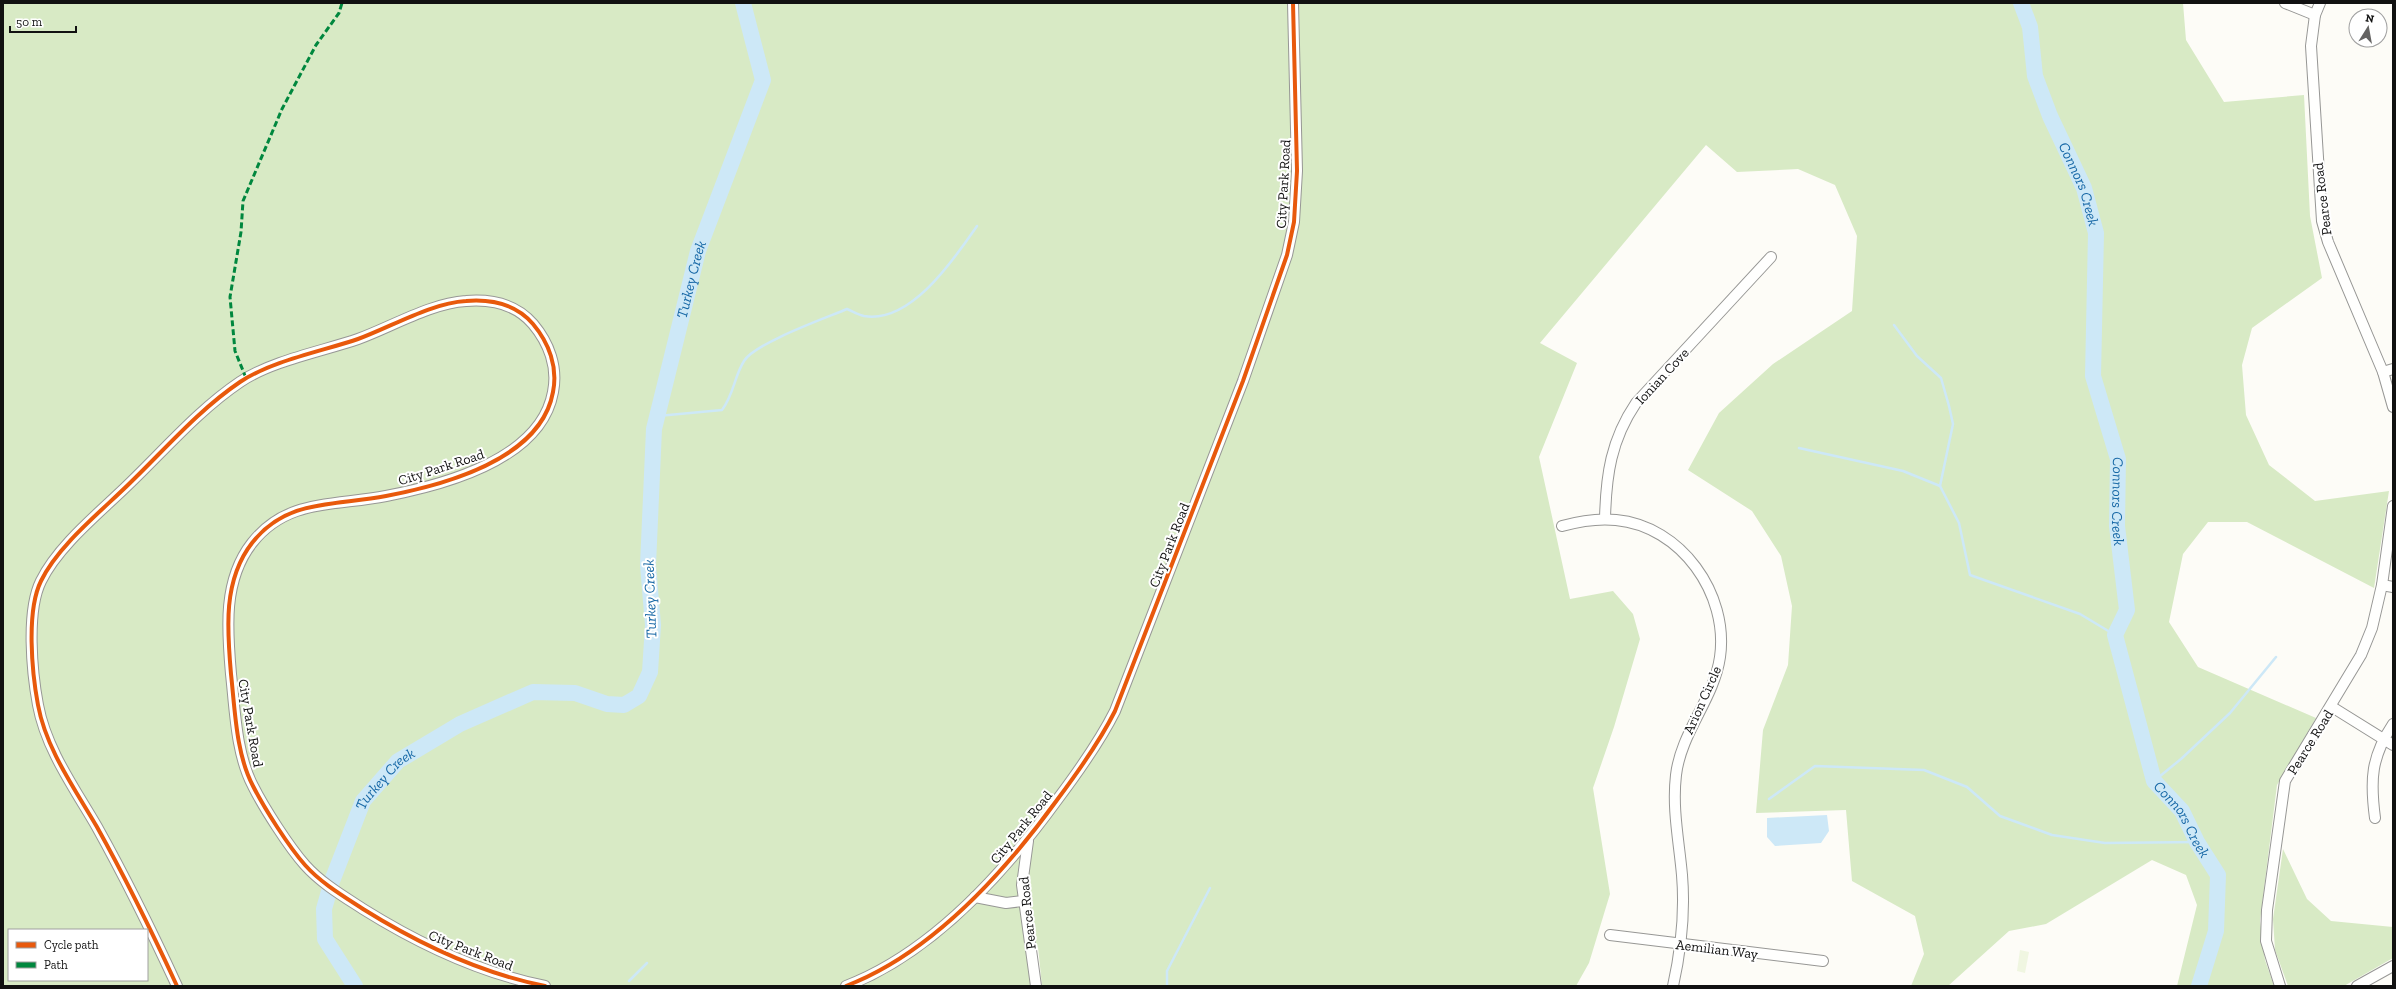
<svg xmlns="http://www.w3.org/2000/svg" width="2396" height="989" font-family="'Zilla Slab',serif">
	<rect width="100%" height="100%" fill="#fdfcf7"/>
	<g fill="#d8eac5" fill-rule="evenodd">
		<path d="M3,3H2183L2186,40L2224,102L2304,95L2310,216L2322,278L2252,328L2242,365L2246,415L2269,465L2315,501L2389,491L2374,588L2247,522H2208L2183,554L2169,622L2198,667L2316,718L2277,785L2260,921L2265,960L2274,986H2177L2197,905L2186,875L2152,860L2046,924L2009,931L1948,986H1911L1924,954L1915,916L1852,881L1846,810L1756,813L1763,730L1788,665L1792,606L1781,556L1752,511L1688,470L1719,413L1773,364L1852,311L1857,236L1835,185L1798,169L1737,172L1706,145L1540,343L1577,363L1539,457L1570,599L1613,591L1633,614L1640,639L1614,727L1593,788L1610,894L1589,963L1576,986H1042L1038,947L1028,958L1031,986H3ZM9,930H147V980H9Z"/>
		<path d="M2283,849L2307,899L2331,921L2393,927V958L2344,986H2288L2275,950L2273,919Z"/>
	</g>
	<path fill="#f0f6e1" d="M2020,950L2029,952L2025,973L2017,971Z"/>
	<path fill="#cde8f7" d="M1827,815L1829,831L1821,843L1775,846L1767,837V818Z"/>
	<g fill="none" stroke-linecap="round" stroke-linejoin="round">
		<g stroke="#cde8f7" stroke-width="2.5">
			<path d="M1894,325L1917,356L1941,378L1949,406L1953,424L1940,486"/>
			<path d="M658,416L722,410C734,394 734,377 744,361C755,343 826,318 847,309C852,311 859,315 864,316C911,324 954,259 977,226"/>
			<path d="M1799,448L1903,471L1940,486L1959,523L1970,575L2080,614L2115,635"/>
			<path d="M2154,781L2181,759L2230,713L2276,657"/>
			<path d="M1769,799L1815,766L1924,770L1967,787L2000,816L2052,835L2105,843L2197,842"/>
			<path d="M629,981L647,963"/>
			<path d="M1167,986V971L1210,888"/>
		</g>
		<g stroke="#cde8f7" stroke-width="16">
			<path id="s1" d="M2021,3L2030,27L2035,76L2050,116L2084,188L2096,233L2093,376L2118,459L2117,526L2127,610L2115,635L2154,781L2182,811L2197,842L2218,875L2216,931L2199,986"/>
			<path id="s2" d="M355,986L325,939L324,909L332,881L363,801L398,761L460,724L533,692L575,693L607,704L624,705L639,696L650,672L653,625L648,565L654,429L698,251L763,80L743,3"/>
		</g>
		<g stroke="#979795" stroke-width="12">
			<g id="minor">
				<path d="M2285,3L2315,15"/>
				<path d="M2320,3L2315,15L2311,46L2322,221L2328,242L2383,372L2393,407"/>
				<path d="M2383,372L2393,369"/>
				<path d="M1605,519C1606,475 1611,440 1636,403L1771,257"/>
				<path d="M1562,526C1580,521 1598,518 1616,520C1681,526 1729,594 1720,657C1714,699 1681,732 1676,775C1672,809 1679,841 1682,875C1685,911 1681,950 1673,986"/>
				<path d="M2382,585L2393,587"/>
				<path d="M2332,707L2393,745"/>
				<path d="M2375,818C2370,780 2371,757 2393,724"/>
				<path d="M1028,841L1022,885L1036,986"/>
				<path d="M975,897L1006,903L1023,901"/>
				<path d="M1610,935L1823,961"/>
				<path d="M177,986C152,932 126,879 97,827C75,789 46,749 38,705C32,673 26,611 41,581C59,544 103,510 132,481C167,447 200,409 240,382C271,361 323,351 358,339C391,327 431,303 466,301C491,299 516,304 533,324C549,343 558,367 553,392C541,459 444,485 386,496C336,506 287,498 252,543C223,580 227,629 231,674C235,710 236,754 253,786C264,808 289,847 305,865C321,883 343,896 363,909C419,944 480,973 545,986"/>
				<path d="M846,986C932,953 1004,873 1057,800C1078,772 1099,743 1115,711L1243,381L1287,255L1294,222L1297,171L1293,3"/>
				<path d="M2280,986L2266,941L2267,910L2285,781L2361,655L2372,628L2382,585L2393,506"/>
				<path d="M2357,986L2393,966"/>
			</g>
		</g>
		<use href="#minor" stroke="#fffffe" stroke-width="10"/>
		<path stroke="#00873e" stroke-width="3" stroke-dasharray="6 3" stroke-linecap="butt" d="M246,378L235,351L230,297L241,232L243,201L282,109L316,45L339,13L342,3"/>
		<g stroke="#fff" stroke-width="6">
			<g id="cycleway">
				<path d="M177,986C152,932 126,879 97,827C75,789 46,749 38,705C32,673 26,611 41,581C59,544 103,510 132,481C167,447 200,409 240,382C271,361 323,351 358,339C391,327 431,303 466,301C491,299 516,304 533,324C549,343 558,367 553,392C541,459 444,485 386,496C336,506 287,498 252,543C223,580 227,629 231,674C235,710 236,754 253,786C264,808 289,847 305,865C321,883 343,896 363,909C419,944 480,973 545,986"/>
				<path d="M846,986C932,953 1004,873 1057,800C1078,772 1099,743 1115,711L1243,381L1287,255L1294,222L1297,171L1293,3"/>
			</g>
		</g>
		<use href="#cycleway" stroke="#e8590c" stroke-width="4"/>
	</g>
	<g text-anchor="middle" stroke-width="4" stroke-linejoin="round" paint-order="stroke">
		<g font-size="14" fill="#111" stroke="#fff">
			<text transform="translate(1283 184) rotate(-87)" y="5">City Park Road</text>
			<text transform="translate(2322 199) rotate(-97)" y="5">Pearce Road</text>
			<text transform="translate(1662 376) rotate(-47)" y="5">Ionian Cove</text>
			<text transform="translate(441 467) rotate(-18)" y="5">City Park Road</text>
			<text transform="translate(1169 545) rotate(-69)" y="5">City Park Road</text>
			<text transform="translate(1702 700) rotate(-66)" y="5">Arion Circle</text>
			<text transform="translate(251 723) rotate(80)" y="5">City Park Road</text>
			<text transform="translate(2310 742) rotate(-58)" y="5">Pearce Road</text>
			<text transform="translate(1021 827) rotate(-51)" y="5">City Park Road</text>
			<text transform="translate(1027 913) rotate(-96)" y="5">Pearce Road</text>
			<text transform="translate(1717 949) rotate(7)" y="5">Aemilian Way</text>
			<text transform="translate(471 950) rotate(21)" y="5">City Park Road</text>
		</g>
		<g font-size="15" font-style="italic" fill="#1768a6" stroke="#fff">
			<text dy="5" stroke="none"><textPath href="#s1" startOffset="192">Connors Creek</textPath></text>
			<text dy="5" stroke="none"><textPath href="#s2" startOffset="940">Turkey Creek</textPath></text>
			<text dy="5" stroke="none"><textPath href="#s1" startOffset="516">Connors Creek</textPath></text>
			<text transform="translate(650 599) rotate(-92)" y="5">Turkey Creek</text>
			<text dy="5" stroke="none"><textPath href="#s2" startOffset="232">Turkey Creek</textPath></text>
			<text dy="5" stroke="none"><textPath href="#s1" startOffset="852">Connors Creek</textPath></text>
		</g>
	</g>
	<rect width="2396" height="989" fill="none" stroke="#111111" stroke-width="8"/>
	<rect x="8" y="929" width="140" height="52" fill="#ffffff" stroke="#a0a0a0"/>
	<rect x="16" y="942" width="20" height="6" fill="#e8590c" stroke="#a0a0a0"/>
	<text x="44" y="949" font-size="12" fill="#111111">Cycle path</text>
	<rect x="16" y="962" width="20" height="6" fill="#00873e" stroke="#a0a0a0"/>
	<text x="44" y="969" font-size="12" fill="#111111">Path</text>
	<g transform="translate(2368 28) rotate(11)"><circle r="19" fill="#ffffff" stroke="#a0a0a0"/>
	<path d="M0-3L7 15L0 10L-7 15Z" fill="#646362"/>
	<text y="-6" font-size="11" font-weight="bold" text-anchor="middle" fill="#111111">N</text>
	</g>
	<path d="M10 26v6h66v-6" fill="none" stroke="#111111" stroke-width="2"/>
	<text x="16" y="26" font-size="12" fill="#111111" stroke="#ffffff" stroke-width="3" paint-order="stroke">50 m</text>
</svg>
